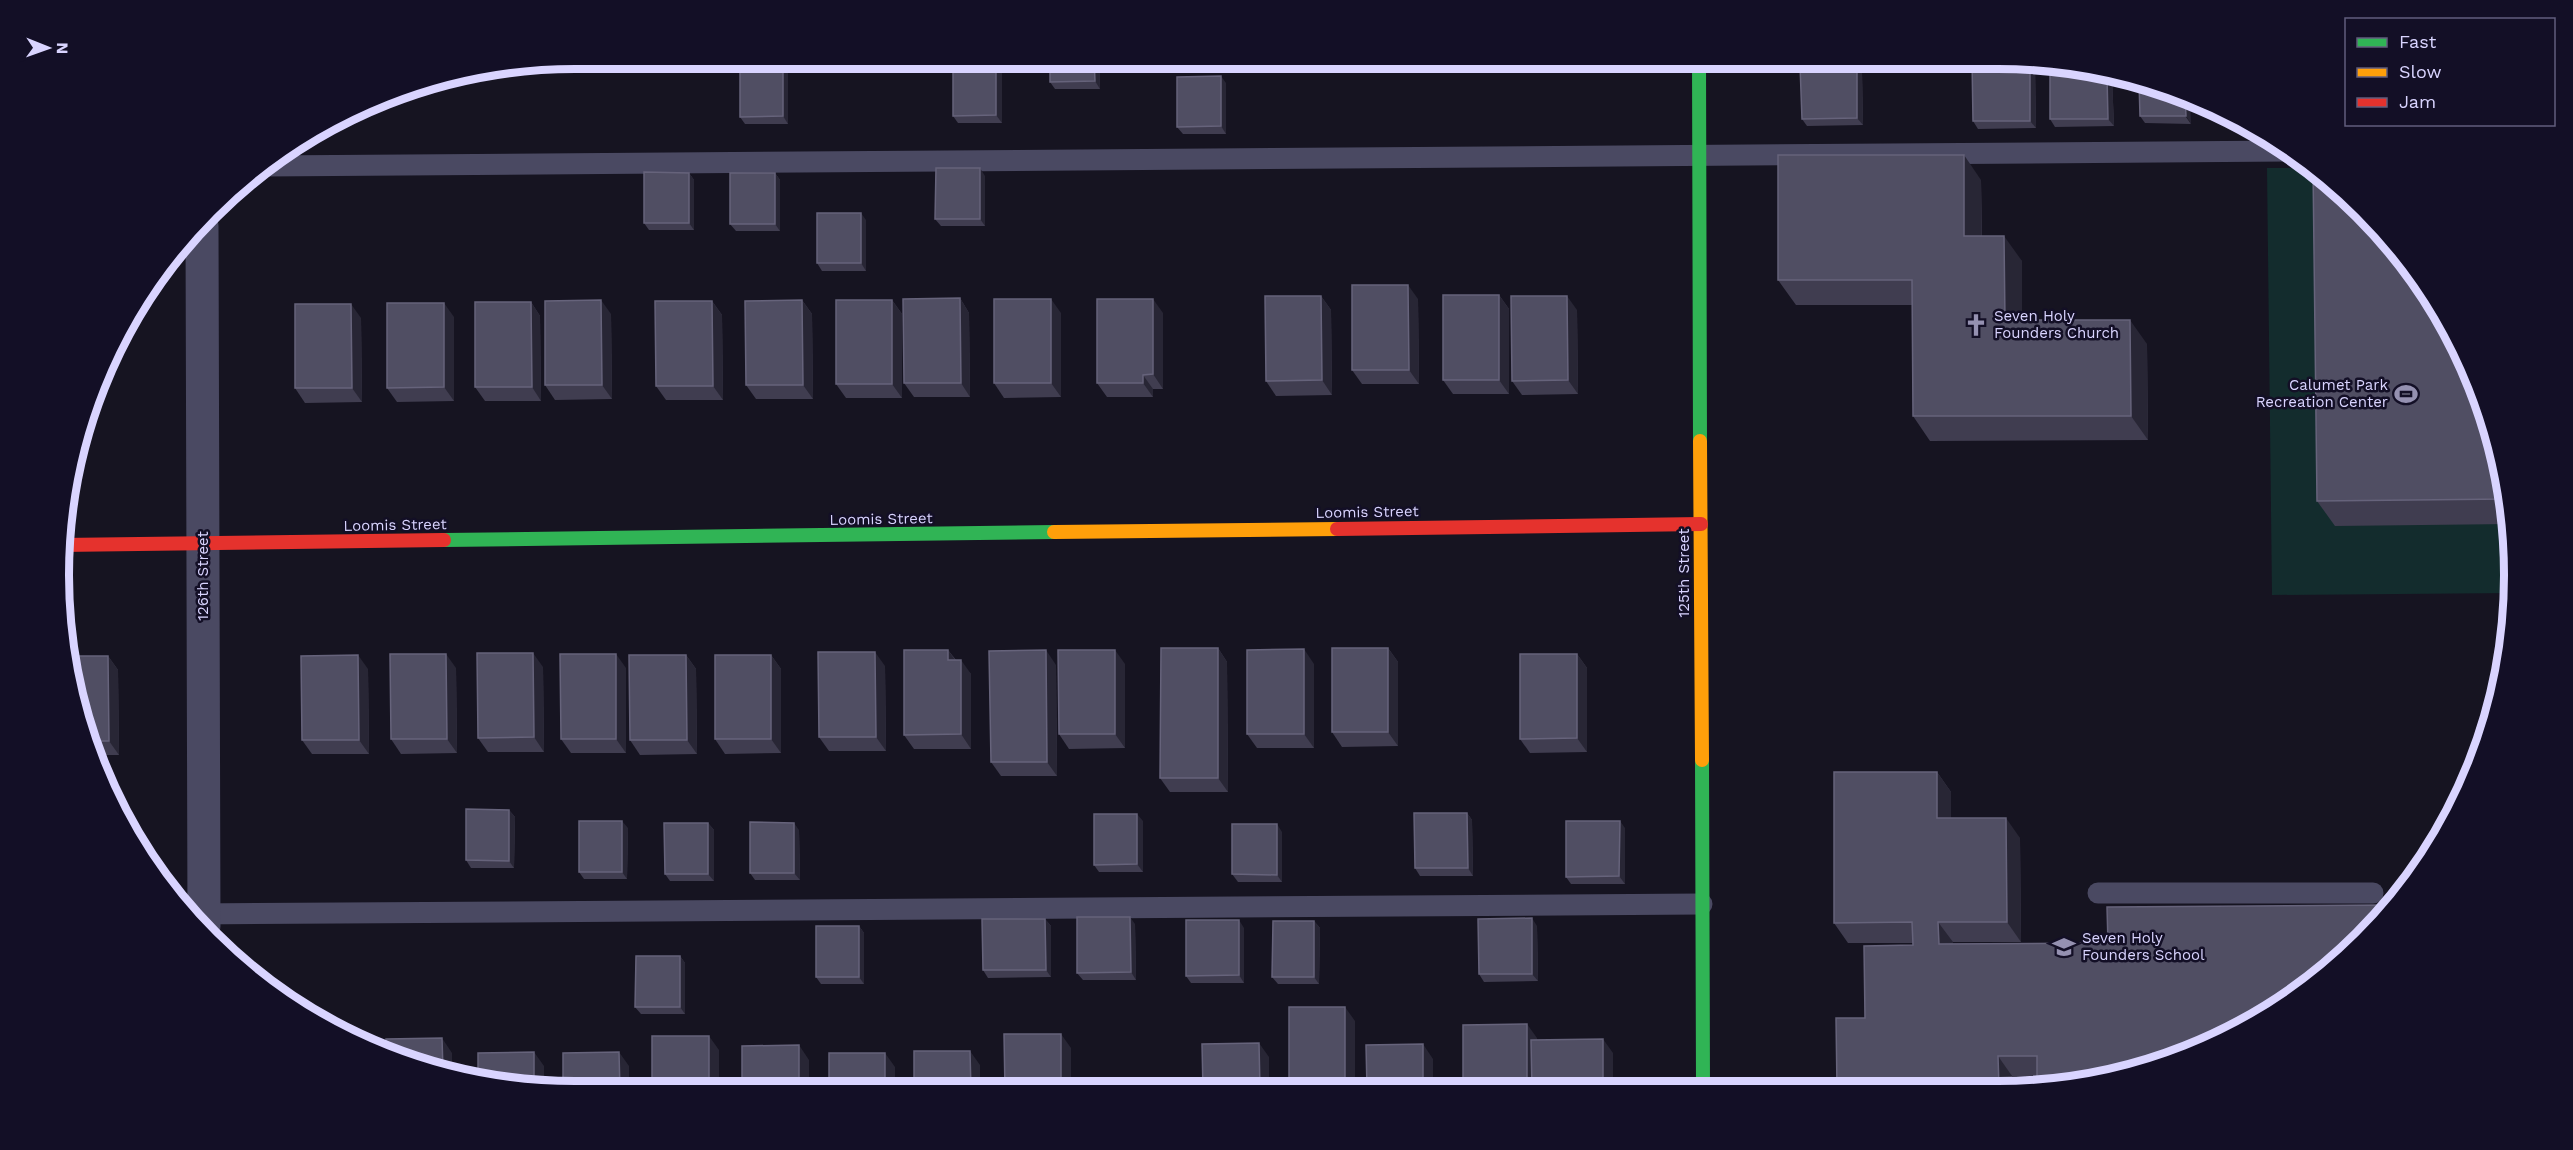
<svg xmlns="http://www.w3.org/2000/svg" width="2573" height="1150" font-family="'Work Sans',sans-serif">
	<rect width="100%" height="100%" fill="#161421"/>
	<path fill="#132c2d" d="M2267,168H2312L2339,187L2408,261L2461,347L2497,442L2513,542L2512,593L2272,595Z"/>
	<g fill="none" stroke-linecap="round" stroke-linejoin="round">
		<path stroke="#44505f" stroke-width="4" stroke-dasharray="3 4.5" stroke-linecap="butt" d="M2031,1077V1087"/>
		<g stroke="#4a4962" stroke-width="21">
			<path d="M264,166L2289,151"/>
			<path d="M2098,893H2373"/>
			<path d="M194,914L1702,904"/>
		</g>
		<path stroke="#4a4962" stroke-width="33" d="M202,226L204,926"/>
		<g stroke="#30b455" stroke-width="14">
			<path d="M1699,59L1700,441"/>
			<path d="M444,540L1054,532"/>
			<path d="M1702,760L1703,1088"/>
		</g>
		<g stroke="#ff9f0a" stroke-width="14">
			<path d="M1700,441L1702,760"/>
			<path d="M1054,532L1337,529"/>
		</g>
		<g stroke="#e5322d" stroke-width="14">
			<path d="M1337,529L1701,524"/>
			<path d="M61,545L444,540"/>
		</g>
	</g>
	<g fill="#403d50">
		<path d="M1050,58H1099L1100,89H1055L1050,82Z"/>
		<path d="M2002,59L2034,64L2035,66L2036,128L1978,129L1973,121Z"/>
		<path d="M1857,64L1862,72L1863,125L1807,126L1802,119Z"/>
		<path d="M2050,67L2112,77L2114,126L2055,127L2050,119Z"/>
		<path d="M1002,72V123H958L953,116Z"/>
		<path d="M788,73V124H745L740,117Z"/>
		<path d="M1226,83V134H1183L1177,127Z"/>
		<path d="M2164,86L2191,124L2145,123L2140,116Z"/>
		<path d="M2212,108L2240,120H2217L2212,113Z"/>
		<path d="M689,173L694,180V230H649L644,223Z"/>
		<path d="M775,173L780,180V231H736L730,224Z"/>
		<path d="M985,176V226H941L935,219Z"/>
		<path d="M1981,180L1982,236L2022,261V320L2147,344L2148,440L1930,441L1913,416L1912,305H1796L1778,280Z"/>
		<path d="M866,220V271H822L817,263Z"/>
		<path d="M1499,295L1509,309V394H1453L1443,380Z"/>
		<path d="M1321,296L1331,310L1332,395L1276,396L1266,381Z"/>
		<path d="M960,298L969,313L970,397H914L904,383Z"/>
		<path d="M1418,299L1419,384H1362L1352,370Z"/>
		<path d="M802,300L812,314L813,399H756L746,385Z"/>
		<path d="M892,300L902,314V398H846L836,384Z"/>
		<path d="M712,301L722,315L723,400H666L656,386Z"/>
		<path d="M531,302L540,316L541,401H485L475,387Z"/>
		<path d="M1577,310L1578,394L1522,395L1512,381Z"/>
		<path d="M1061,313V397L1004,398L994,383Z"/>
		<path d="M1163,313V389H1153V397H1107L1097,383Z"/>
		<path d="M611,314L612,399L555,400L545,385Z"/>
		<path d="M454,317V401L397,402L387,388Z"/>
		<path d="M361,318L362,402L305,403L295,388Z"/>
		<path d="M2497,442L2510,524L2335,526L2317,501Z"/>
		<path d="M1218,648L1227,662L1228,792H1170L1160,778Z"/>
		<path d="M1388,648L1398,662V746L1342,747L1332,732Z"/>
		<path d="M948,650L956,660L971,674V749H914L904,735Z"/>
		<path d="M1577,654L1587,668V752L1530,753L1520,739Z"/>
		<path d="M686,655L696,669L697,754L640,755L630,740Z"/>
		<path d="M771,655L781,669V753L725,754L715,739Z"/>
		<path d="M108,656L118,670L119,755H98L68,675Z"/>
		<path d="M1125,664V748L1069,749L1059,734Z"/>
		<path d="M1314,664V748H1257L1247,734Z"/>
		<path d="M1056,665L1057,776H1001L991,762Z"/>
		<path d="M885,666L886,751H829L819,737Z"/>
		<path d="M543,667L544,752H488L478,738Z"/>
		<path d="M456,668L457,753L401,754L391,739Z"/>
		<path d="M626,668V753H571L561,739Z"/>
		<path d="M368,669L369,754H312L302,740Z"/>
		<path d="M1937,772L1951,792V818L2020,838L2021,942H1953V944L2196,1052L2066,1087H2044L2037,1078V1076H2012L1865,1018L1913,945V943H1848L1834,923Z"/>
		<path d="M509,810L515,817L514,868H471L466,860Z"/>
		<path d="M1467,813L1472,820L1473,876H1420L1415,868Z"/>
		<path d="M1143,821V872H1099L1094,865Z"/>
		<path d="M708,823L714,830V881H670L665,874Z"/>
		<path d="M628,828L627,879H584L579,872Z"/>
		<path d="M1625,828V884H1571L1566,877Z"/>
		<path d="M799,830L800,880H755L750,873Z"/>
		<path d="M1282,832V882H1238L1232,874Z"/>
		<path d="M1045,919L1051,926V977L988,978L983,970Z"/>
		<path d="M1314,921L1320,928L1319,984H1278L1272,977Z"/>
		<path d="M1135,924L1136,980H1083L1077,973Z"/>
		<path d="M859,926L864,933V984H821L816,977Z"/>
		<path d="M1537,926L1538,981L1484,982L1479,974Z"/>
		<path d="M1244,928V983H1191L1186,976Z"/>
		<path d="M680,956L685,963V1014H641L635,1007Z"/>
	</g>
	<g fill="#282635">
		<path d="M1094,58H1099L1100,89L1095,81Z"/>
		<path d="M1857,64L1862,72L1863,125L1857,118Z"/>
		<path d="M2030,64H2034L2035,66L2036,128L2030,121Z"/>
		<path d="M996,65L1002,72V123L996,115Z"/>
		<path d="M783,66L788,73V124L783,116Z"/>
		<path d="M1221,76L1226,83V134L1221,126Z"/>
		<path d="M2107,77H2112L2114,126L2108,119Z"/>
		<path d="M2185,95L2190,98L2191,124L2186,116Z"/>
		<path d="M1964,155L1981,180L1982,261L1964,236Z"/>
		<path d="M980,168L985,176V226L980,219Z"/>
		<path d="M689,173L694,180V230L689,223Z"/>
		<path d="M775,173L780,180V231L775,224Z"/>
		<path d="M861,213L866,220V271L861,263Z"/>
		<path d="M2004,236L2022,261V345L2005,320Z"/>
		<path d="M1408,285L1418,299L1419,384L1409,370Z"/>
		<path d="M1499,295L1509,309V394L1499,380Z"/>
		<path d="M1321,296L1331,310L1332,395L1322,380Z"/>
		<path d="M1567,296L1577,310L1578,394L1568,380Z"/>
		<path d="M960,298L969,313L970,397L961,383Z"/>
		<path d="M1051,299L1061,313V397L1051,383Z"/>
		<path d="M1153,299L1163,313V389L1153,374Z"/>
		<path d="M601,300L611,314L612,399L602,385Z"/>
		<path d="M802,300L812,314L813,399L803,385Z"/>
		<path d="M892,300L902,314V398L892,384Z"/>
		<path d="M712,301L722,315L723,400L713,386Z"/>
		<path d="M531,302L540,316L541,401L532,387Z"/>
		<path d="M444,303L454,317V401L444,387Z"/>
		<path d="M351,304L361,318L362,402L352,388Z"/>
		<path d="M2130,320L2147,344L2148,440L2131,416Z"/>
		<path d="M1143,375L1153,389V397L1143,383Z"/>
		<path d="M1218,648L1227,662L1228,792L1218,778Z"/>
		<path d="M1388,648L1398,662V746L1388,732Z"/>
		<path d="M1304,649L1314,664V748L1304,734Z"/>
		<path d="M948,650L958,664L948,660Z"/>
		<path d="M1046,650L1056,665L1057,776L1047,762Z"/>
		<path d="M1115,650L1125,664V748L1115,734Z"/>
		<path d="M875,652L885,666L886,751L876,737Z"/>
		<path d="M533,653L543,667L544,752L534,737Z"/>
		<path d="M446,654L456,668L457,753L447,739Z"/>
		<path d="M616,654L626,668V753L616,739Z"/>
		<path d="M1577,654L1587,668V752L1577,738Z"/>
		<path d="M358,655L368,669L369,754L359,740Z"/>
		<path d="M686,655L696,669L697,754L687,740Z"/>
		<path d="M771,655L781,669V753L771,739Z"/>
		<path d="M108,656L118,670L119,755L109,741Z"/>
		<path d="M961,660L971,674V749L961,734Z"/>
		<path d="M1937,772L1951,792V838L1937,818Z"/>
		<path d="M509,810L515,817L514,868L509,861Z"/>
		<path d="M1467,813L1472,820L1473,876L1468,868Z"/>
		<path d="M1137,814L1143,821V872L1137,864Z"/>
		<path d="M2006,818L2020,838L2021,942L2007,922Z"/>
		<path d="M622,821L628,828L627,879L622,872Z"/>
		<path d="M1620,821L1625,828V884L1619,876Z"/>
		<path d="M708,823L714,830V881L708,874Z"/>
		<path d="M794,823L799,830L800,880L794,873Z"/>
		<path d="M1277,824L1282,832V882L1277,875Z"/>
		<path d="M2382,905L2387,911L2383,915Z"/>
		<path d="M1130,917L1135,924L1136,980L1131,972Z"/>
		<path d="M1532,918L1537,926L1538,981L1532,974Z"/>
		<path d="M1045,919L1051,926V977L1046,970Z"/>
		<path d="M1239,920L1244,928V983L1239,975Z"/>
		<path d="M1314,921L1320,928L1319,984L1314,977Z"/>
		<path d="M1938,922L1953,942V964L1939,944Z"/>
		<path d="M859,926L864,933V984L859,977Z"/>
		<path d="M680,956L685,963V1014L680,1007Z"/>
		<path d="M1345,1007L1355,1021V1089H1345Z"/>
		<path d="M1527,1024L1537,1038V1089H1527Z"/>
		<path d="M1061,1034L1071,1048V1090H1061Z"/>
		<path d="M709,1036L719,1050V1091H709Z"/>
		<path d="M442,1038L452,1053V1071L443,1070Z"/>
		<path d="M1603,1039L1613,1053V1088H1603Z"/>
		<path d="M1259,1043L1269,1057V1089H1260Z"/>
		<path d="M1423,1044L1433,1059V1089H1423Z"/>
		<path d="M799,1045L809,1060V1091H799Z"/>
		<path d="M970,1051L980,1065V1090H971Z"/>
		<path d="M534,1052L544,1066V1086L534,1085Z"/>
		<path d="M619,1052L629,1066V1091H620Z"/>
		<path d="M885,1053L895,1067V1091H885Z"/>
		<path d="M1998,1056L2012,1076L2013,1087H1999Z"/>
	</g>
	<g fill="#504e63" stroke="#66637b" stroke-width="1.5">
		<path d="M1050,58H1094L1095,81L1050,82Z"/>
		<path d="M2002,59L2030,64V121H1973L1972,60Z"/>
		<path d="M1857,64V118L1802,119L1800,65Z"/>
		<path d="M953,65H996V115L953,116Z"/>
		<path d="M740,66H783V116L740,117Z"/>
		<path d="M2050,67L2107,77L2108,119H2050Z"/>
		<path d="M1221,76V126L1177,127V77Z"/>
		<path d="M2139,82L2164,86L2185,95L2186,116H2140Z"/>
		<path d="M2212,108L2224,113H2212Z"/>
		<path d="M1778,155H1964V236H2004L2005,320H2130L2131,416H1913L1912,280H1778Z"/>
		<path d="M936,168H980V219H935Z"/>
		<path d="M2313,168L2339,187L2408,261L2461,347L2497,442L2506,499L2317,501Z"/>
		<path d="M644,172L689,173V223H644Z"/>
		<rect x="730" y="173" width="45" height="51"/>
		<rect x="817" y="213" width="44" height="50"/>
		<path d="M1352,285H1408L1409,370H1352Z"/>
		<rect x="1443" y="295" width="56" height="85"/>
		<path d="M1265,296H1321L1322,380L1266,381Z"/>
		<path d="M1511,296H1567L1568,380L1512,381Z"/>
		<path d="M960,298L961,383H904L903,299Z"/>
		<rect x="994" y="299" width="57" height="84"/>
		<path d="M1097,299H1153V374L1143,375V383H1097Z"/>
		<path d="M601,300L602,385H545V301Z"/>
		<path d="M802,300L803,385H746L745,301Z"/>
		<rect x="836" y="300" width="56" height="84"/>
		<path d="M655,301H712L713,386H656Z"/>
		<path d="M475,302H531L532,387H475Z"/>
		<path d="M387,303H444V387L387,388Z"/>
		<path d="M295,304H351L352,388H295Z"/>
		<path d="M1161,648H1218V778H1160Z"/>
		<rect x="1332" y="648" width="56" height="84"/>
		<path d="M1304,649V734H1247V650Z"/>
		<path d="M904,650H948V660H961V734L904,735Z"/>
		<path d="M1046,650L1047,762H991L989,651Z"/>
		<path d="M1058,650H1115V734H1059Z"/>
		<path d="M818,652H875L876,737H819Z"/>
		<path d="M477,653H533L534,737L478,738Z"/>
		<path d="M390,654H446L447,739H391Z"/>
		<path d="M560,654H616V739H561Z"/>
		<path d="M1520,654H1577V738L1520,739Z"/>
		<path d="M358,655L359,740H302L301,656Z"/>
		<path d="M629,655H686L687,740H630Z"/>
		<rect x="715" y="655" width="56" height="84"/>
		<path d="M66,656H108L109,741H93L68,675Z"/>
		<path d="M1834,772H1937V818H2006L2007,922H1938L1939,944L2108,943L2107,907L2382,905L2383,915L2313,985L2196,1052L2186,1055H2176V1057L2100,1078H2037V1056H1998L1999,1087L1837,1088L1836,1018H1865L1864,946L1913,945L1912,922L1834,923Z"/>
		<path d="M466,809L509,810V861L466,860Z"/>
		<path d="M1414,813H1467L1468,868H1415Z"/>
		<path d="M1094,814H1137V864L1094,865Z"/>
		<rect x="579" y="821" width="43" height="51"/>
		<path d="M1566,821H1620L1619,876L1566,877Z"/>
		<path d="M750,822L794,823V873H750Z"/>
		<path d="M664,823H708V874H665Z"/>
		<path d="M1232,824H1277V875L1232,874Z"/>
		<path d="M1077,917H1130L1131,972L1077,973Z"/>
		<path d="M1532,918V974H1479L1478,919Z"/>
		<path d="M982,919H1045L1046,970H983Z"/>
		<path d="M1186,920H1239V975L1186,976Z"/>
		<path d="M1273,921H1314V977H1272Z"/>
		<rect x="816" y="926" width="43" height="51"/>
		<path d="M636,956H680V1007H635Z"/>
		<rect x="1289" y="1007" width="56" height="82"/>
		<path d="M1527,1024V1089H1463V1025Z"/>
		<path d="M1004,1034H1061V1090H1005Z"/>
		<rect x="652" y="1036" width="57" height="55"/>
		<path d="M442,1038L443,1070L409,1064L386,1054V1039Z"/>
		<path d="M1603,1039V1088L1532,1089L1531,1040Z"/>
		<path d="M1259,1043L1260,1089L1203,1090L1202,1044Z"/>
		<path d="M1423,1044V1089H1367L1366,1045Z"/>
		<path d="M799,1045V1091H742V1046Z"/>
		<path d="M914,1051H970L971,1090H914Z"/>
		<path d="M534,1052V1085L478,1075V1053Z"/>
		<path d="M619,1052L620,1091L575,1092L563,1090V1053Z"/>
		<rect x="829" y="1053" width="56" height="38"/>
	</g>
	<defs>
		<g id="church-bare" transform="scale(1.8)"><path d="M-1.2-6h2.4v3.5h3.3v2.4h-3.3V6h-2.4V-.1h-3.3v-2.4h3.3Z" fill="#9591b1" stroke="#130f26" stroke-width="2.5" paint-order="stroke"/></g>
		<g id="stadium-bare" transform="scale(1.8)"><path d="M0-5a6.5 5 0 1 0 0 10a6.5 5 0 1 0 0-10ZM-3.5-1.8h7v3.6h-7Z" fill="#9591b1" stroke="#130f26" stroke-width="2.5" paint-order="stroke"/></g>
		<g id="school-bare" transform="scale(1.8)"><path d="M0-5L7-2L0 1L-7-2ZM-4 1L0 2.5L4 1V4Q0 6-4 4Z" fill="#9591b1" stroke="#130f26" stroke-width="2.5" paint-order="stroke"/></g>
	</defs>
	<g fill-rule="evenodd">
		<use href="#church-bare" x="1976" y="325"/>
		<use href="#stadium-bare" x="2406" y="394"/>
		<use href="#school-bare" x="2064" y="947"/>
	</g>
	<g text-anchor="middle" stroke-width="5" stroke-linejoin="round" paint-order="stroke">
		<g font-size="15" fill="#d9d4ff" stroke="#130f26" text-anchor="start">
			<text x="1994" y="321">Seven Holy<tspan x="1994" dy="17">Founders Church</tspan></text>
			<text x="2388" y="390" text-anchor="end">Calumet Park<tspan x="2388" dy="17">Recreation Center</tspan></text>
			<text x="2082" y="943">Seven Holy<tspan x="2082" dy="17">Founders School</tspan></text>
		</g>
		<g font-size="15" fill="#d9d4ff" stroke="#130f26">
			<text transform="translate(1367 512) rotate(-1)" y="5">Loomis Street</text>
			<text transform="translate(881 519) rotate(-1)" y="5">Loomis Street</text>
			<text transform="translate(395 525) rotate(-1)" y="5">Loomis Street</text>
			<text transform="translate(1684 573) rotate(-90)" y="5">125th Street</text>
			<text transform="translate(203 576) rotate(-90)" y="5">126th Street</text>
		</g>
	</g>
	<path d="M0 0H2573V1150H0ZM575 69H1998A506 506 0 0 1 2504 575V575A506 506 0 0 1 1998 1081H575A506 506 0 0 1 69 575V575A506 506 0 0 1 575 69Z" fill="#130f26" fill-rule="evenodd"/>
	<path fill="none" stroke="#d9d4ff" stroke-width="8" d="M575 69H1998A506 506 0 0 1 2504 575V575A506 506 0 0 1 1998 1081H575A506 506 0 0 1 69 575V575A506 506 0 0 1 575 69Z"/>
	<rect x="2345" y="18" width="210" height="108" fill="#130f26" stroke="#625e7d" stroke-width="1.5"/>
	<rect x="2357" y="38" width="30" height="9" fill="#30b455" stroke="#625e7d" stroke-width="1.5"/>
	<text x="2399" y="48" font-size="18" fill="#d9d4ff">Fast</text>
	<rect x="2357" y="68" width="30" height="9" fill="#ff9f0a" stroke="#625e7d" stroke-width="1.5"/>
	<text x="2399" y="78" font-size="18" fill="#d9d4ff">Slow</text>
	<rect x="2357" y="98" width="30" height="9" fill="#e5322d" stroke="#625e7d" stroke-width="1.5"/>
	<text x="2399" y="108" font-size="18" fill="#d9d4ff">Jam</text>
	<g transform="translate(48 48) rotate(91)" stroke="#130f26" stroke-width="4.5" paint-order="stroke">
	<path d="M0-4.5L10 22L0 15L-10 22Z" fill="#d9d4ff"/>
	<text y="-9" font-size="16" font-weight="bold" text-anchor="middle" fill="#d9d4ff">N</text>
	</g>
</svg>
